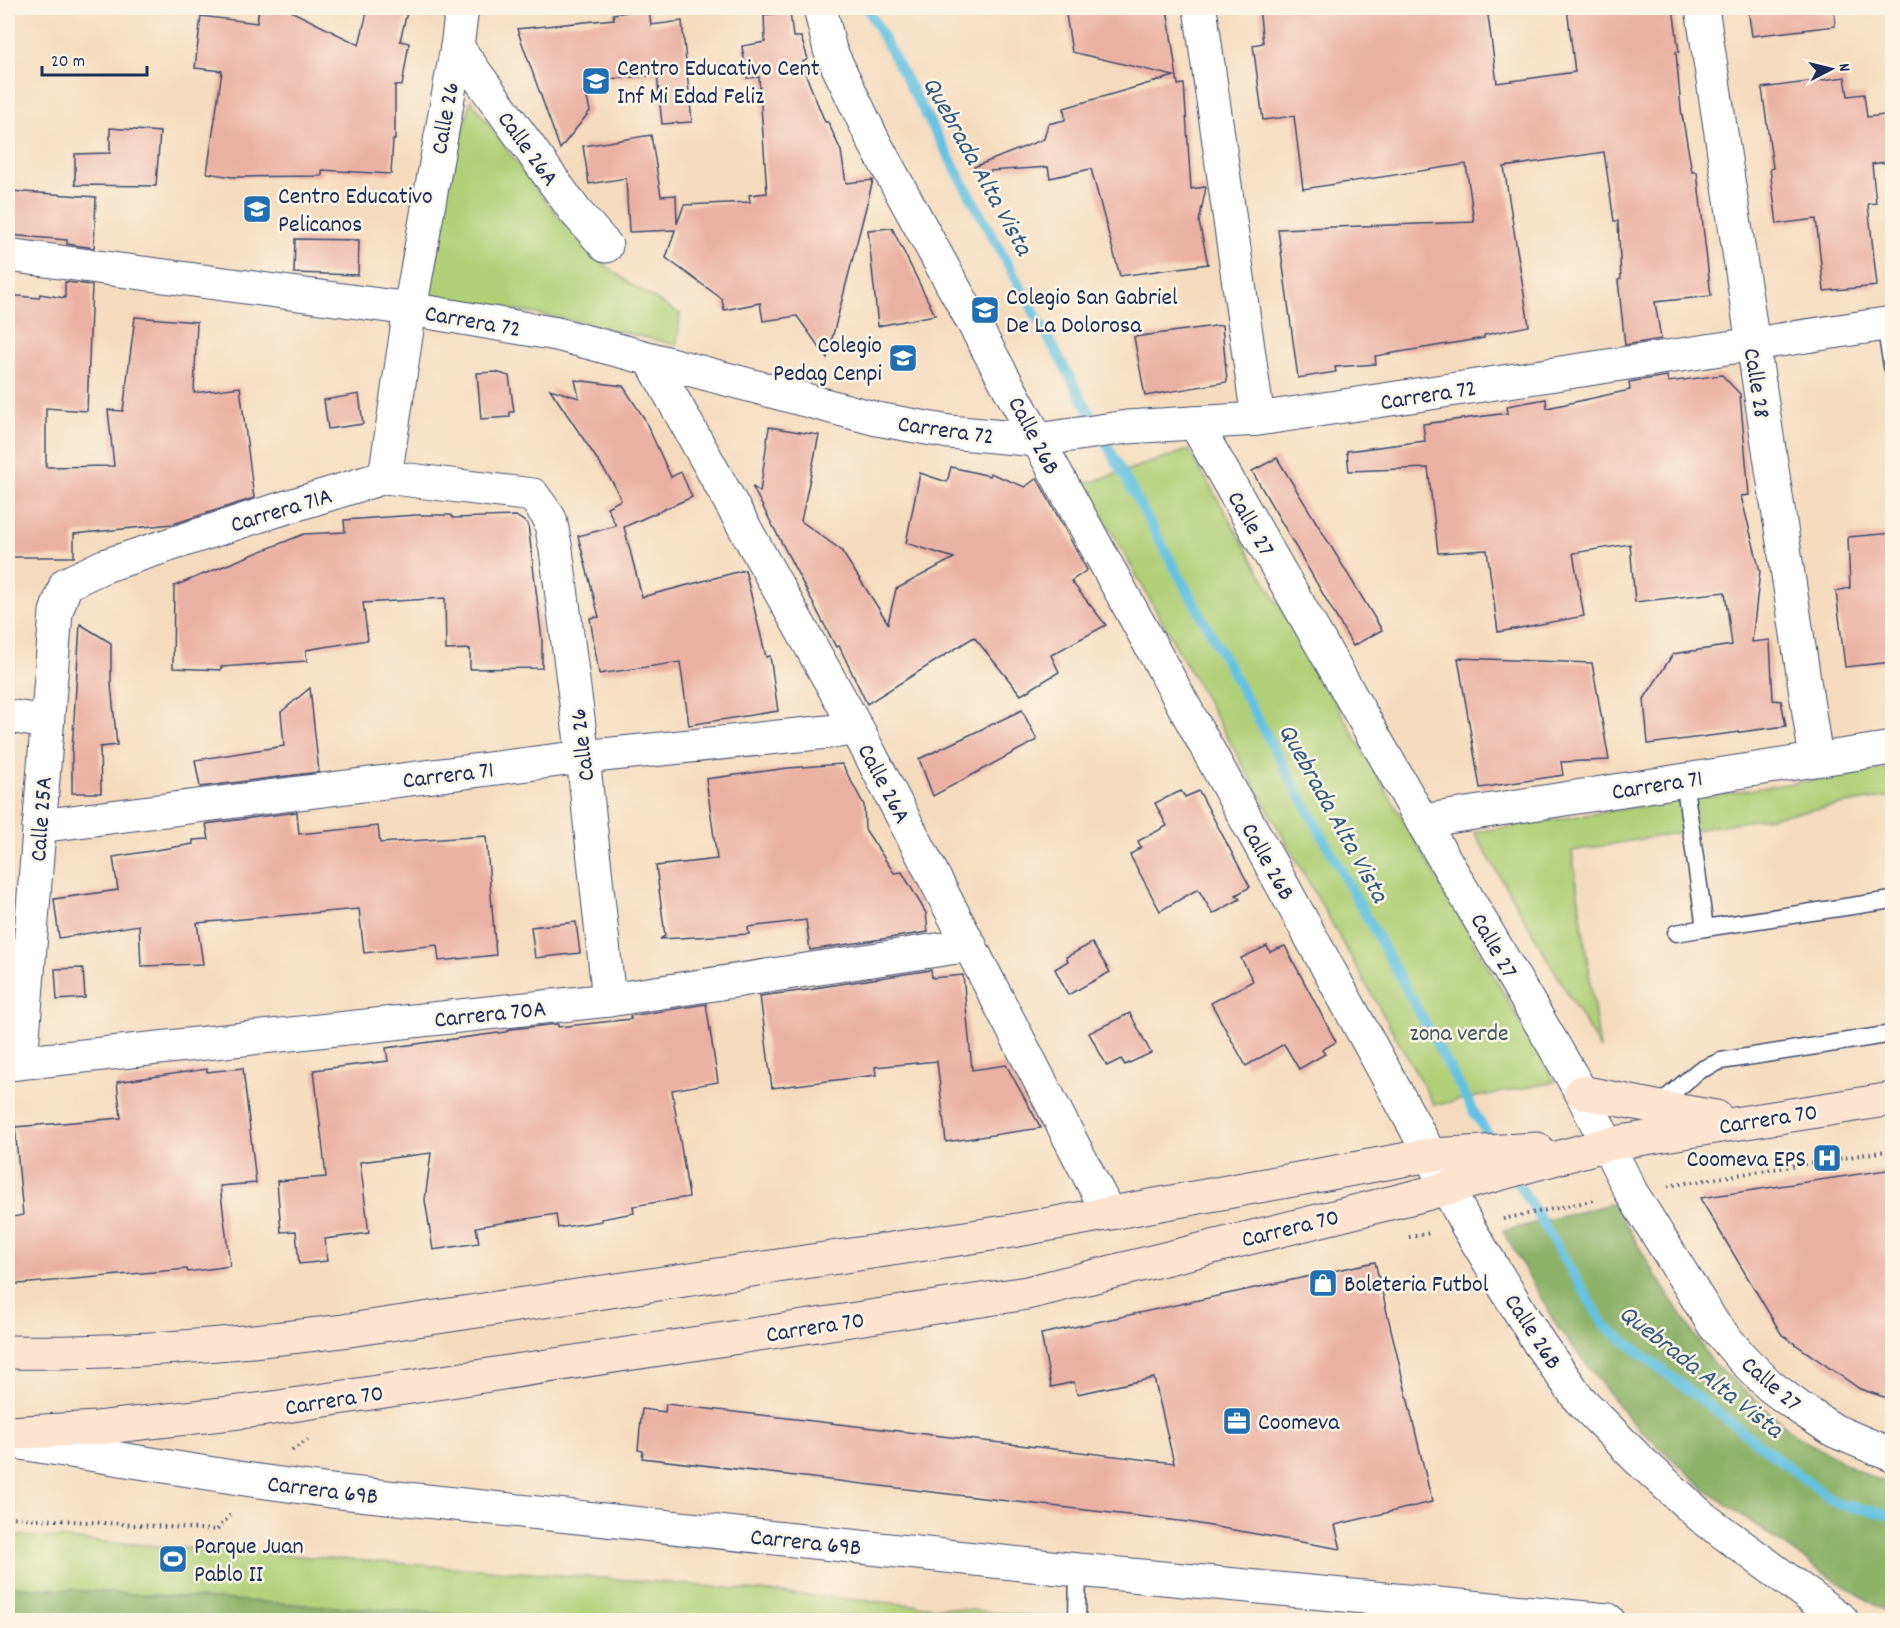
<svg xmlns="http://www.w3.org/2000/svg" width="1900" height="1628" font-family="Dekko,sans-serif">
	<rect width="100%" height="100%" fill="#fcf5e5"/>
	<filter id="ink" filterUnits="userSpaceOnUse"><feTurbulence type="fractalNoise" baseFrequency=".0167" numOctaves="2"/><feDisplacementMap in="SourceGraphic" scale="12" xChannelSelector="R" yChannelSelector="G"/><feConvolveMatrix kernelMatrix="1 2 1 2 8 2 1 2 1" color-interpolation-filters="sRGB"/></filter>
	<filter id="wash" filterUnits="userSpaceOnUse"><feTurbulence type="fractalNoise" baseFrequency=".008" numOctaves="4" result="noise"/><feDisplacementMap in="SourceGraphic" scale="24" xChannelSelector="R" yChannelSelector="G"/><feGaussianBlur stdDeviation="1.35" result="paint"/><feColorMatrix in="noise" values="0 0 0 0 0 0 0 0 0 0 0 0 0 0 0 0 0 1.4 0 .05"/><feComposite in="paint" operator="in"/></filter>
	<g filter="url(#wash)">
		<rect width="100%" height="100%" fill="#f5dbbe"/>
		<g fill="#b0cf77" stroke="#667f6a" stroke-width="1.5">
			<path d="M471,100C513,157 553,219 607,266C629,285 655,299 680,314L677,345L575,321L419,293Z"/>
			<path d="M1189,450L1555,1082L1434,1105L1085,484Z"/>
			<path d="M1892,768V796L1572,851L1600,1049L1474,832Z"/>
			<path d="M8,1535L670,1583L1078,1620H8Z"/>
		</g>
		<g fill="#8cb268" stroke="#547063" stroke-width="1.5">
			<path d="M1614,1203L1657,1278L1713,1363L1798,1437L1870,1477L1892,1484V1615L1822,1572L1706,1490L1629,1419L1558,1328L1503,1231Z"/>
			<path d="M8,1586L544,1620H8Z"/>
		</g>
		<g fill="none" stroke-linecap="round" stroke-linejoin="round">
			<g stroke="#63c1e1" stroke-width="10">
				<path d="M867,8L1475,1114L1496,1147"/>
				<path d="M1512,1173L1605,1326L1837,1504L1892,1515"/>
			</g>
		</g>
		<g id="blocks">
			<g fill="#eab0a3">
				<path d="M259,8H285L359,45L368,8H408L400,41L409,43L402,86L395,85V140H393L391,174L322,170V176L232,177L207,173L222,71L195,68L201,16L257,23Z"/>
				<path d="M1065,8H1167L1178,85L1184,84L1191,189L1206,187L1199,222L1208,264L1120,276L1091,169L1050,178L1048,167L975,172L974,167L1044,139L1048,124L1065,120L1064,108L1174,76L1072,52Z"/>
				<path d="M1259,8H1487L1497,83L1575,72L1567,8H1673L1679,52H1676L1681,109L1692,172H1697L1711,296L1655,302L1661,339L1625,345L1618,280L1621,279L1618,221H1614L1604,152L1504,167L1529,326L1484,335V338L1375,356L1376,364L1335,367L1336,372L1298,378L1278,229L1474,222L1466,164L1303,189L1294,116L1263,120L1253,45L1263,43Z"/>
				<path d="M1748,8H1834L1835,26L1752,36Z"/>
				<path d="M649,9L651,25L682,21L692,122L662,124L657,75L583,81L590,111L560,149L517,29L614,19L613,14Z"/>
				<path d="M790,12L793,37H801L808,59L801,63L825,122H828L841,151L846,183L873,180L827,358L797,316L763,321L760,303L724,310L722,299L666,258L675,230L629,232L626,178L589,184L583,146L651,135L661,196L676,195L677,224L684,205L750,202L749,195L767,193L759,77L747,78L742,46L765,42L764,15Z"/>
				<path d="M1845,77L1848,96L1864,94L1867,117L1893,114V161L1872,164L1876,203L1868,204L1877,286L1824,291L1816,219L1777,224L1770,169L1773,168L1762,88Z"/>
				<path d="M110,128L160,132L156,186L75,185V154L110,153Z"/>
				<path d="M10,191L96,197L94,248L67,244V240L8,235Z"/>
				<path d="M892,228L935,315L878,326L868,230Z"/>
				<path d="M295,239L359,240L358,275L294,273Z"/>
				<path d="M65,282L92,285L87,411L46,408V467L114,466L108,410L123,411L135,317L197,322L194,393L240,387L254,498L173,524L74,534V557H8V295L39,298L40,294L65,298Z"/>
				<path d="M1222,325L1227,382L1145,396L1134,337Z"/>
				<path d="M496,372L509,376L514,412H510V417L481,419L477,373Z"/>
				<path d="M1722,375L1740,394L1749,495L1741,496L1760,571L1752,642L1770,640L1773,700L1781,701L1786,726L1648,744L1644,699L1673,654L1732,645L1725,592L1635,602L1630,544L1573,553L1584,616L1498,632L1487,550L1438,553L1428,468L1349,471L1347,451L1425,441L1423,424L1508,413L1507,406L1546,399L1547,408L1630,390L1629,382L1667,376L1668,382Z"/>
				<path d="M575,380L623,386L644,418L671,477L681,472L692,497L624,527L642,597L745,570L766,657L770,656L778,711L689,725L680,662L599,674L590,618L599,617L578,536L616,526L607,507L621,500L613,483L550,389L579,398Z"/>
				<path d="M359,394L363,424L328,429L324,400Z"/>
				<path d="M769,427L819,435L801,521L841,550L888,623L896,589L954,558L906,543L920,473L947,482L951,467L990,476V473L1025,487L1037,478L1087,570L1071,581L1106,625L1051,655L1059,672L1021,695L974,637L867,704L839,646L836,647L752,486L760,492Z"/>
				<path d="M1277,458L1382,630L1353,646L1252,471Z"/>
				<path d="M416,515H451L453,518L516,516L528,524L542,640V668L470,669V649L446,650L445,598L363,603L368,640L306,650L307,661L221,667V670L173,668L174,586L304,534L345,532L344,520Z"/>
				<path d="M1893,533V662L1845,667L1836,591L1850,588L1848,537Z"/>
				<path d="M80,624L111,643V684L117,745L100,747L101,793H72V750Z"/>
				<path d="M1458,658L1592,663L1609,760L1561,762L1563,775L1480,788Z"/>
				<path d="M310,688L319,772L200,787L195,760L284,746L281,712Z"/>
				<path d="M1022,710L1037,740L933,796L919,759Z"/>
				<path d="M842,764L864,805L865,829L894,873L902,872L926,913L928,932L810,950L806,920L748,927L749,934L660,939L665,936L656,866L717,859L706,779L788,768Z"/>
				<path d="M1181,791L1185,797L1199,791L1250,887L1236,895L1240,899L1213,914L1198,889L1160,911L1130,855L1141,847L1138,841L1167,826L1155,803Z"/>
				<path d="M297,812L299,834L378,826L380,843L486,836L496,955L439,961L437,945L364,953L359,909L197,923L203,964L141,966L139,925L59,938L54,899L118,890L113,857L193,844V840L209,839L206,824Z"/>
				<path d="M576,922L580,953L535,958L531,927Z"/>
				<path d="M1092,943L1110,972L1068,995L1055,969L1068,961L1066,957Z"/>
				<path d="M1267,946L1270,952L1285,946L1336,1042L1322,1050L1325,1054L1299,1069L1284,1044L1246,1066L1211,1003L1253,981L1241,958Z"/>
				<path d="M83,968L85,998L57,1000L55,969Z"/>
				<path d="M931,970L932,978L963,975L972,1070L1006,1065L1041,1128L946,1142L937,1061L875,1067L876,1075L772,1088L760,996L815,989V988Z"/>
				<path d="M706,1004L718,1082L672,1090L689,1197L633,1206L634,1213L601,1219L602,1221L558,1228L556,1214L476,1227L479,1243L433,1250L425,1200L431,1153L360,1162L369,1233L325,1239L327,1261L299,1264L296,1231L281,1232L277,1181L326,1177L314,1070L388,1061L386,1048L506,1032L511,1029L558,1024V1027L631,1019L630,1016Z"/>
				<path d="M1130,1013L1151,1053L1125,1065L1121,1059L1107,1066L1089,1033Z"/>
				<path d="M243,1068L256,1183L220,1186L230,1266L188,1272L187,1269L8,1285V1218L23,1215L15,1127L121,1118L117,1082L207,1069V1072Z"/>
				<path d="M1893,1169V1400L1860,1389L1782,1335L1700,1198Z"/>
				<path d="M1375,1262L1432,1502L1335,1525L1341,1549L1188,1522L642,1458L643,1451L638,1450L642,1409L665,1412L666,1404L1174,1463L1154,1378L1077,1394L1074,1382L1051,1387L1041,1334Z"/>
			</g>
		</g>
	</g>
	<g filter="url(#ink)">
		<use href="#blocks" fill-opacity="0" stroke="#3c496c" stroke-width="1.5"/>
		<g fill="none" stroke-linecap="round" stroke-linejoin="round">
			<g stroke="#3c496c" stroke-width="19">
				<g id="service">
					<path d="M1885,324L1892,367"/>
					<path d="M1684,780L1705,928L1892,900"/>
					<path d="M1676,933L1705,928"/>
					<path d="M1656,1107L1698,1071L1721,1061L1892,1034"/>
					<path d="M1077,1620L1078,1570"/>
				</g>
			</g>
			<g stroke="#3c496c" stroke-width="35">
				<g id="minor">
					<path d="M1702,8L1816,759"/>
					<path d="M457,47L575,211L606,246"/>
					<path d="M8,255L410,309L557,334L877,419L949,432L1037,440"/>
					<path d="M651,360L857,729L1108,1212"/>
					<path d="M385,477L410,309L457,47L462,8"/>
					<path d="M8,716L47,722"/>
					<path d="M1422,821L1892,748"/>
					<path d="M39,826L583,757L857,729"/>
					<path d="M21,1062L56,612L66,584L104,566L261,515L385,477L533,495L550,519L556,550L583,757L609,1000"/>
					<path d="M8,1064L609,1000L970,945"/>
				</g>
			</g>
			<g stroke="#3c496c" stroke-width="35">
				<g id="tertiary">
					<path d="M820,8L830,50L874,142L1413,1123L1468,1227L1539,1343L1579,1399L1637,1458L1702,1517L1842,1620"/>
					<path d="M1200,8L1258,419"/>
					<path d="M1195,423L1422,821L1581,1092L1631,1192L1714,1325L1742,1358L1770,1386L1801,1409L1835,1431L1892,1455"/>
					<path d="M1037,440L1127,427L1258,419L1892,323"/>
					<path d="M8,1441L245,1479L331,1491L1078,1570L1608,1620"/>
				</g>
			</g>
			<g stroke="#3c496c" stroke-width="35">
				<g id="secondary">
					<path d="M1581,1092L1656,1107L1716,1117"/>
					<path d="M8,1352C120,1354 231,1345 343,1331L1012,1231L1430,1155L1537,1149"/>
					<path d="M8,1433L97,1428L266,1409L1027,1293L1418,1196L1608,1144L1892,1099"/>
				</g>
			</g>
			<g stroke="#3c496c" stroke-width="4" stroke-dasharray="1.5 4.5" stroke-linecap="butt">
				<path d="M1668,1186L1892,1150"/>
				<path d="M1503,1219L1596,1200"/>
				<path d="M1409,1237L1431,1233"/>
				<path d="M292,1450L308,1440"/>
				<path d="M8,1517L217,1530L233,1512"/>
			</g>
			<use href="#service" stroke="#fff" stroke-width="16"/>
			<use href="#minor" stroke="#fff" stroke-width="33"/>
			<use href="#tertiary" stroke="#fff" stroke-width="33"/>
			<use href="#secondary" stroke="#fde4d1" stroke-width="33"/>
		</g>
	</g>
	<defs>
		<g id="school-square" transform="scale(1.5)"><rect x="-9" y="-9" width="18" height="18" rx="4" fill="#1f6fb2" stroke="#fcf5e5"/><path d="M0-5L7-2L0 1L-7-2ZM-4 1L0 2.5L4 1V4Q0 6-4 4Z" fill="#fff"/></g>
		<g id="hospital-square" transform="scale(1.5)"><rect x="-9" y="-9" width="18" height="18" rx="4" fill="#1f6fb2" stroke="#fcf5e5"/><path d="M-5-5h3v3.5h4V-5h3V5h-3V1.5h-4V5h-3Z" fill="#fff"/></g>
		<g id="shop-square" transform="scale(1.5)"><rect x="-9" y="-9" width="18" height="18" rx="4" fill="#1f6fb2" stroke="#fcf5e5"/><path d="M-5-2.5h2.3a2.7 3.5 0 0 1 5.4 0H5L5.5 6h-11ZM-1.5-2.5h3a1.5 2.3 0 0 0-3 0Z" fill="#fff"/></g>
		<g id="office-square" transform="scale(1.5)"><rect x="-9" y="-9" width="18" height="18" rx="4" fill="#1f6fb2" stroke="#fcf5e5"/><path d="M-6-3h4V-5.5h4V-3h4V5H-6ZM-1-4.5V-3h2v-1.5ZM-6 0V1H6V0Z" fill="#fff"/></g>
		<g id="stadium-square" transform="scale(1.5)"><rect x="-9" y="-9" width="18" height="18" rx="4" fill="#1f6fb2" stroke="#fcf5e5"/><path d="M0-5a6.5 5 0 1 0 0 10a6.5 5 0 1 0 0-10ZM-3.5-1.8h7v3.6h-7Z" fill="#fff"/></g>
	</defs>
	<g fill-rule="evenodd">
		<use href="#school-square" x="596" y="81"/>
		<use href="#school-square" x="257" y="209"/>
		<use href="#school-square" x="985" y="310"/>
		<use href="#school-square" x="903" y="358"/>
		<use href="#hospital-square" x="1827" y="1158"/>
		<use href="#shop-square" x="1323" y="1283"/>
		<use href="#office-square" x="1237" y="1421"/>
		<use href="#stadium-square" x="173" y="1559"/>
	</g>
	<g text-anchor="middle" stroke-width="5" stroke-linejoin="round" paint-order="stroke">
		<g font-size="24" fill="#1b2f5e" stroke="#fcf5e5" text-anchor="start">
			<text x="617" y="75">Centro Educativo Cent<tspan x="617" dy="28">Inf Mi Edad Feliz</tspan></text>
			<text x="278" y="203">Centro Educativo<tspan x="278" dy="28">Pelicanos</tspan></text>
			<text x="1006" y="304">Colegio San Gabriel<tspan x="1006" dy="28">De La Dolorosa</tspan></text>
			<text x="882" y="352" text-anchor="end">Colegio<tspan x="882" dy="28">Pedag Cenpi</tspan></text>
			<text x="1806" y="1166" text-anchor="end">Coomeva EPS</text>
			<text x="1344" y="1291">Boleteria Futbol</text>
			<text x="1258" y="1429">Coomeva</text>
			<text x="194" y="1553">Parque Juan<tspan x="194" dy="28">Pablo II</tspan></text>
		</g>
		<g font-size="24" fill="#1b2f5e" stroke="#fcf5e5">
			<text transform="translate(444 118) rotate(-80)" y="8">Calle 26</text>
			<text transform="translate(529 148) rotate(54)" y="8">Calle 26A</text>
			<text transform="translate(473 320) rotate(10)" y="8">Carrera 72</text>
			<text transform="translate(1758 383) rotate(81)" y="8">Calle 28</text>
			<text transform="translate(1428 394) rotate(-9)" y="8">Carrera 72</text>
			<text transform="translate(946 429) rotate(8)" y="8">Carrera 72</text>
			<text transform="translate(1035 435) rotate(62)" y="8">Calle 26B</text>
			<text transform="translate(281 509) rotate(-17)" y="8">Carrera 71A</text>
			<text transform="translate(1252 523) rotate(60)" y="8">Calle 27</text>
			<text transform="translate(581 745) rotate(-97)" y="8">Calle 26</text>
			<text transform="translate(448 774) rotate(-7)" y="8">Carrera 71</text>
			<text transform="translate(885 783) rotate(62)" y="8">Calle 26A</text>
			<text transform="translate(1657 784) rotate(-9)" y="8">Carrera 71</text>
			<text transform="translate(40 819) rotate(-86)" y="8">Calle 25A</text>
			<text transform="translate(1269 861) rotate(61)" y="8">Calle 26B</text>
			<text transform="translate(1495 945) rotate(60)" y="8">Calle 27</text>
			<text transform="translate(490 1013) rotate(-6)" y="8">Carrera 70A</text>
			<text transform="translate(1768 1118) rotate(-9)" y="8">Carrera 70</text>
			<text transform="translate(1290 1227) rotate(-14)" y="8">Carrera 70</text>
			<text transform="translate(815 1326) rotate(-9)" y="8">Carrera 70</text>
			<text transform="translate(1534 1331) rotate(57)" y="8">Calle 26B</text>
			<text transform="translate(1772 1383) rotate(41)" y="8">Calle 27</text>
			<text transform="translate(334 1399) rotate(-9)" y="8">Carrera 70</text>
			<text transform="translate(323 1489) rotate(7)" y="8">Carrera 69B</text>
			<text transform="translate(806 1541) rotate(6)" y="8">Carrera 69B</text>
		</g>
		<g font-size="24" fill="#405764" stroke="#fcf5e5">
			<text x="1459" y="1040">zona verde</text>
		</g>
		<g font-size="26" font-style="italic" fill="#315b85" stroke="#fcf5e5">
			<text transform="translate(979 165) rotate(61)" y="9">Quebrada Alta Vista</text>
			<text transform="translate(1335 812) rotate(61)" y="9">Quebrada Alta Vista</text>
			<text transform="translate(1702 1370) rotate(38)" y="9">Quebrada Alta Vista</text>
		</g>
	</g>
	<rect width="1900" height="1628" fill="none" stroke="#fcf5e5" stroke-width="30"/>
	<g transform="translate(1831 69) rotate(83)" stroke="#fcf5e5" stroke-width="4.5" paint-order="stroke">
	<path d="M0-4.5L10 22L0 15L-10 22Z" fill="#1b2f5e"/>
	<text y="-9" font-size="16" font-weight="bold" text-anchor="middle" fill="#1b2f5e">N</text>
	</g>
	<path d="M42 66v9h105v-9" fill="none" stroke="#1b2f5e" stroke-width="3"/>
	<text x="51" y="66" font-size="18" fill="#1b2f5e" stroke="#fcf5e5" stroke-width="4.5" paint-order="stroke">20 m</text>
</svg>
